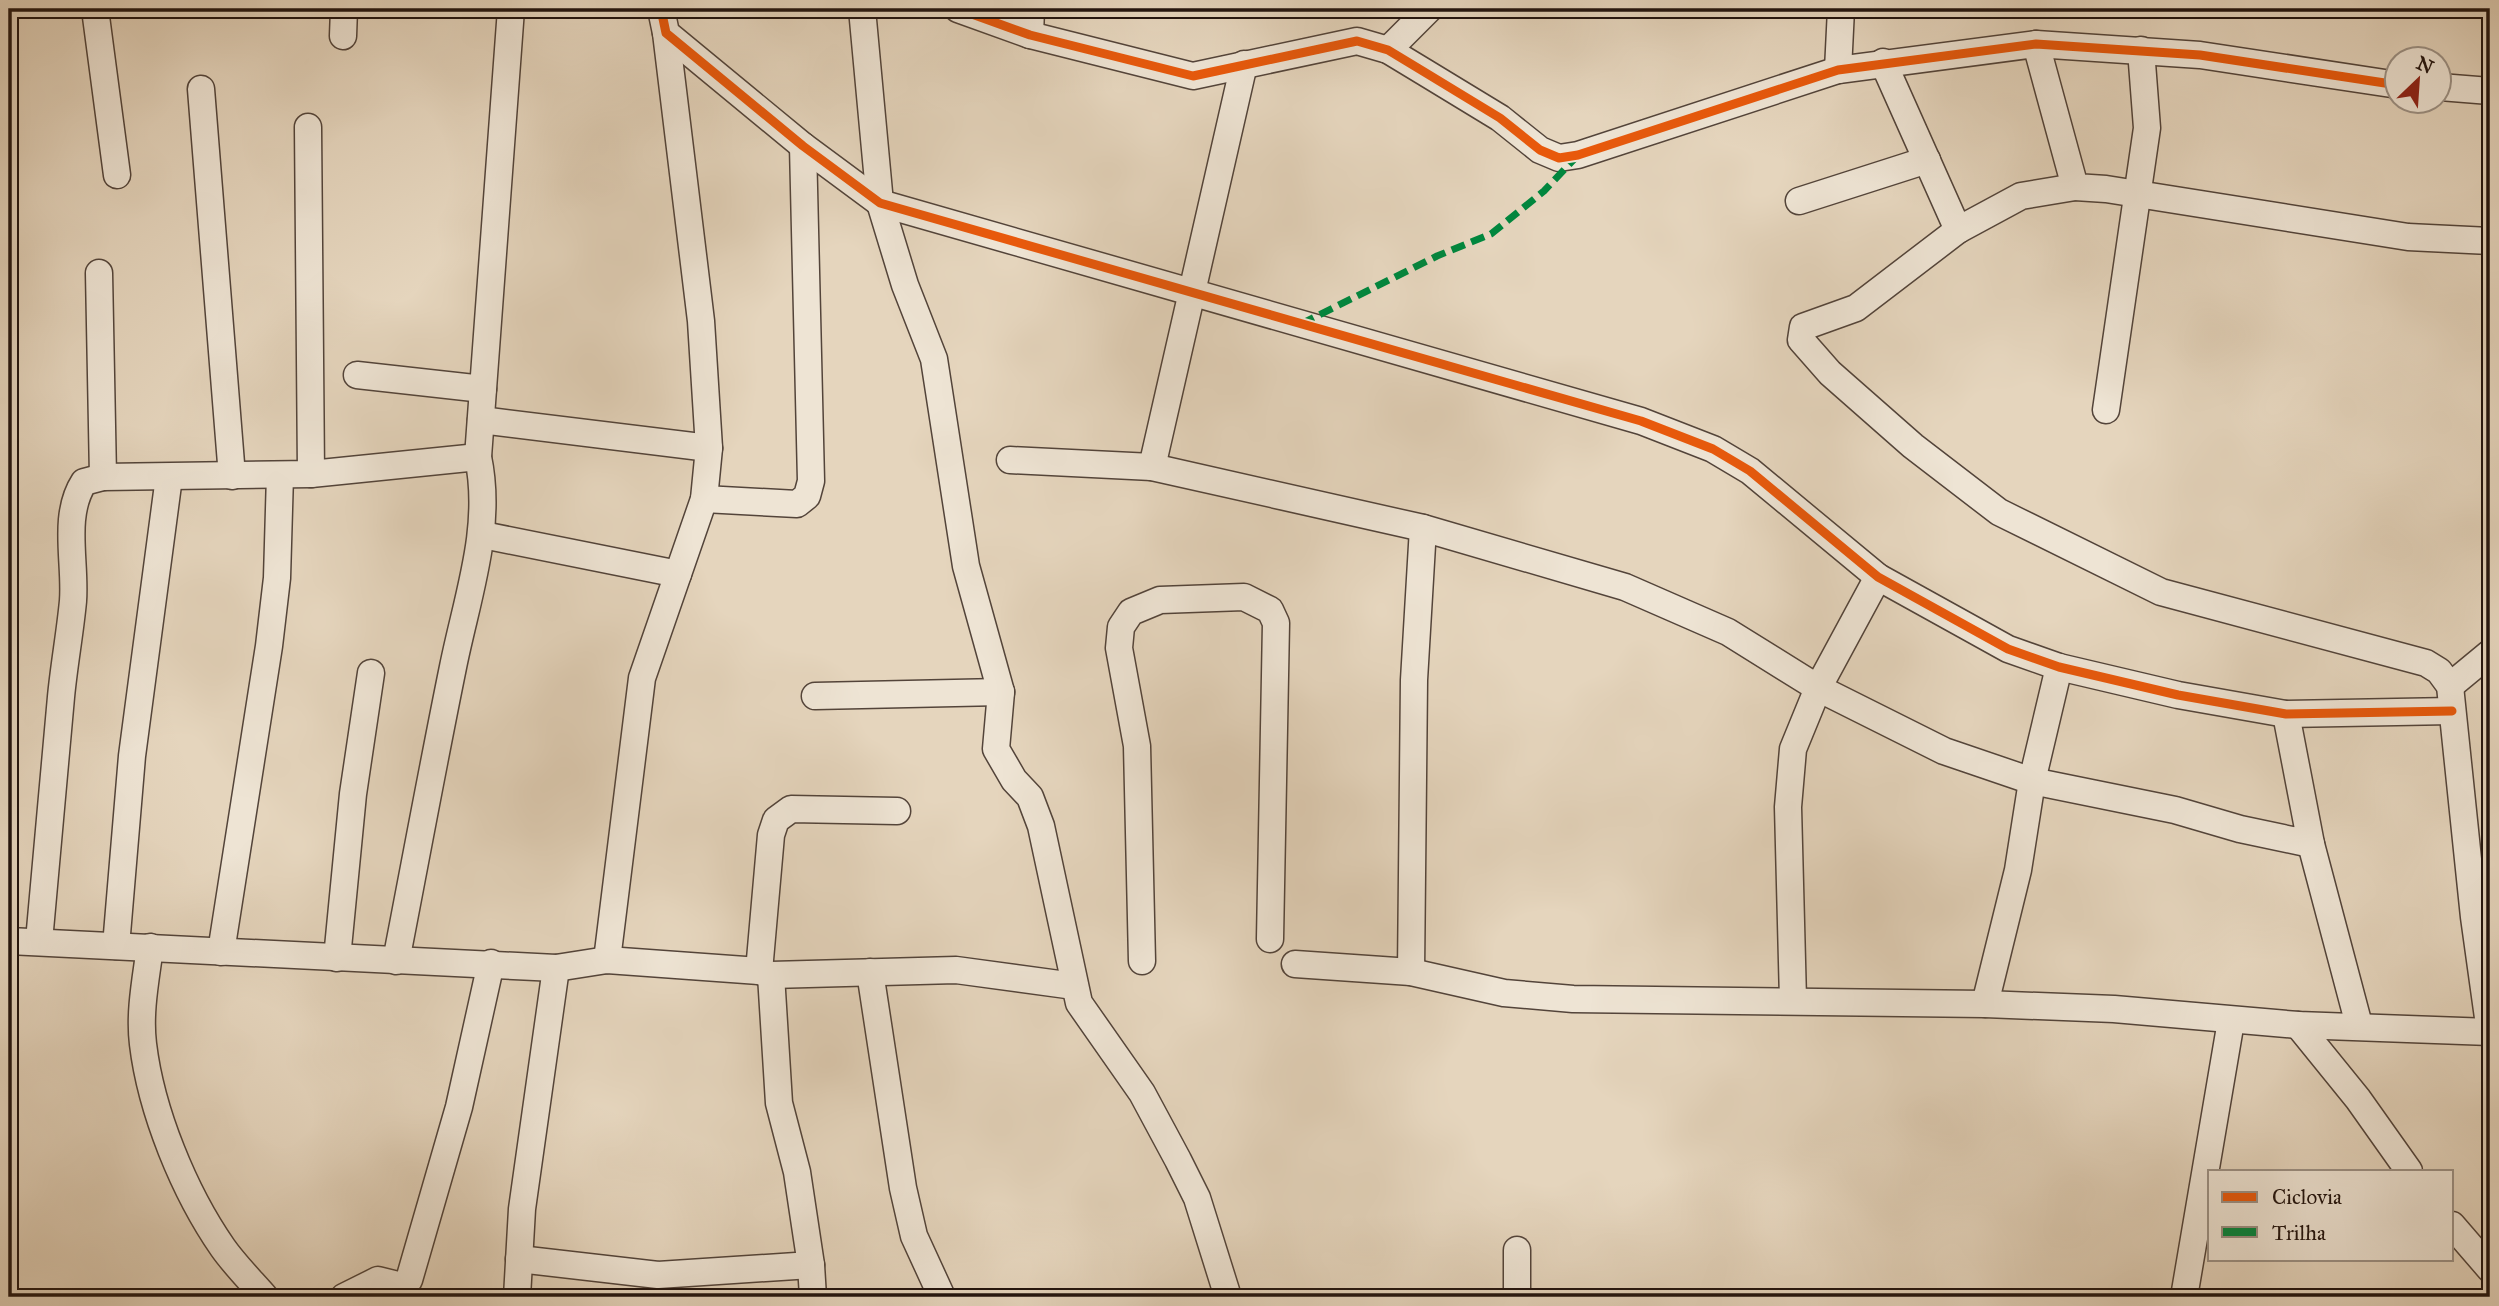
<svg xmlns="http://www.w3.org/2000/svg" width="2499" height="1306" font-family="'IM FELL Great Primer',serif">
	<rect width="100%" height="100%" fill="#e5d5bd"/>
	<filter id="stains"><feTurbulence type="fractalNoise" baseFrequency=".00286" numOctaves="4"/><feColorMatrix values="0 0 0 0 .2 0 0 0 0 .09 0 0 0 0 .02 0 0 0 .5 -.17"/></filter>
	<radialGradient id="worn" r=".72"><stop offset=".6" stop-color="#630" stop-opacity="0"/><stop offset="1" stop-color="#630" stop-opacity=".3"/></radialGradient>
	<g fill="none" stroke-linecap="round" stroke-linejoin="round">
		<g stroke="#53443a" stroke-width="29">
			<g id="minor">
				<path d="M95,9L117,175"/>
				<path d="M661,9L666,33L803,146L880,203L1641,421L1713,449L1750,471L1878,577L2008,649L2059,667L2178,695L2286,714L2452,711"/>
				<path d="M862,9L880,203L905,285L934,359L966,566L1001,692L996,749L1014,780L1030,797L1041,826L1079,1003L1142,1093L1178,1160L1197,1198L1228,1297"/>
				<path d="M958,9L1030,35L1193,76L1357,41L1388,50L1426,73L1500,118L1540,150L1559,158L1578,155L1838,70L2036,44L2200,55L2398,85"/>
				<path d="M1030,35L1031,9"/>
				<path d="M343,36L344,9"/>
				<path d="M2036,44L2075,187L2106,189L2408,237L2490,241"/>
				<path d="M1388,50L1429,9"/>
				<path d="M1883,62L1958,230"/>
				<path d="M1838,70L1841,9"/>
				<path d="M2440,87L2490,91"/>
				<path d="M201,89L232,476"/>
				<path d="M308,127L311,474"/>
				<path d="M2075,187L2021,196L1958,230L1856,308L1803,327L1801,340L1830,373L1913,446L1999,512L2161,592L2426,663L2439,671L2450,686L2474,917L2490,1032"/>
				<path d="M1799,201L1927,160"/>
				<path d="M99,273L103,477"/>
				<path d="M357,375L483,389"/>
				<path d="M2106,410L2147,128L2141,50"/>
				<path d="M481,420L709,448"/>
				<path d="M1010,460L1152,467L1423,528L1625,587L1728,632L1818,688L1944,751L2032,781L2175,810L2240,829L2311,844L2286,714"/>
				<path d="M1152,467L1244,64"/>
				<path d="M704,499L797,504L807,496L811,481L803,146"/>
				<path d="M483,535L678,574"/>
				<path d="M2450,686L2490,653"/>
				<path d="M815,696L1001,692"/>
				<path d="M2311,844L2359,1025"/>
				<path d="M9,941L556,968L607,960L759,971L771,975L956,970L1074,986"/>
				<path d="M39,941C47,860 53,778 61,697C64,665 70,633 73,601C76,562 62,516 84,482L103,477L311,474L478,457"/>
				<path d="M116,946L132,756L169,477"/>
				<path d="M150,947C146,978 139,1012 143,1044C151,1111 184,1192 223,1248C235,1265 251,1281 265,1297"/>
				<path d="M221,952L269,646L277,578L280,475"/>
				<path d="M337,958L353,794L371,673"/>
				<path d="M607,960L642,678L704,499L709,448L701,321L666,33"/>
				<path d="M396,961C415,863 433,765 453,667C467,597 493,528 478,457L511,9"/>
				<path d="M1142,961L1137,746L1119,648L1121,627L1131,612L1160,600L1244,597L1270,610L1276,623L1270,939"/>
				<path d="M1295,964L1411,972L1504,993L1573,999L1985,1004L2114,1009L2298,1025L2490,1032"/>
				<path d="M759,971L771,835L776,820L791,809L897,811"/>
				<path d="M870,972L903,1188L914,1236L942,1297"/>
				<path d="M1411,972L1414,680L1423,528"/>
				<path d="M771,975L779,1103L797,1172L811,1265L813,1297"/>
				<path d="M1793,1000L1788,807L1793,749L1818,688L1878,577"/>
				<path d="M1985,1004L2018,870L2032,781L2059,667"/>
				<path d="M2298,1025L2358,1099L2409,1171"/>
				<path d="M2452,1225L2490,1269"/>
				<path d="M519,1259L658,1275L811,1265"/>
				<path d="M344,1297L378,1280L402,1286L409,1280L459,1107L491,963"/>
				<path d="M517,1297L522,1209L556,968"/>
				<path d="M1517,1297V1250"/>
				<path d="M2184,1297L2231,1021"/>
			</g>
		</g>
		<use href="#minor" stroke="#eee4d4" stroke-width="26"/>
		<path stroke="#00873e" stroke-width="7" stroke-dasharray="14 7" stroke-linecap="butt" d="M1301,324L1437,256L1491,234L1544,191L1578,155"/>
		<g stroke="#eee4d4" stroke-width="13">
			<g id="cycleway">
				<path d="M661,9L666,33L803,146L880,203L1641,421L1713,449L1750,471L1878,577L2008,649L2059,667L2178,695L2286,714L2452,711"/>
				<path d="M958,9L1030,35L1193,76L1357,41L1388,50L1426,73L1500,118L1540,150L1559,158L1578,155L1838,70L2036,44L2200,55L2398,85"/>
			</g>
		</g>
		<use href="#cycleway" stroke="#e8590c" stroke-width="9"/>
	</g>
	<rect width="2499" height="1306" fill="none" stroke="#e5d5bd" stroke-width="35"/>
	<rect x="10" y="10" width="2478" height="1285" fill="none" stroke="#22140f" stroke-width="3.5"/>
	<rect x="18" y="18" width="2464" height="1271" fill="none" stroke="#22140f" stroke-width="2"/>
	<rect x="2208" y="1170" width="245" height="91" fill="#eee4d4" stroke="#9c9185" stroke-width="2"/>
	<rect x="2222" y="1192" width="35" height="10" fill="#e8590c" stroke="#9c9185" stroke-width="2"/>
	<text x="2272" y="1204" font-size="21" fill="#22140f">Ciclovia</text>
	<rect x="2222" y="1227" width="35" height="10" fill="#00873e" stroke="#9c9185" stroke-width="2"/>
	<text x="2272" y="1240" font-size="21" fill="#22140f">Trilha</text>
	<g transform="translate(2418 80) rotate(25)"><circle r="33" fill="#eee4d4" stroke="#9c9185" stroke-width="2"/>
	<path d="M0-5L12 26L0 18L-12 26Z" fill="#8f2418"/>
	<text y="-10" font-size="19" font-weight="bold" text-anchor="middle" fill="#22140f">N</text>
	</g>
	<rect width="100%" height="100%" filter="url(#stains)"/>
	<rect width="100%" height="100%" fill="url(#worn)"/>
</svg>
